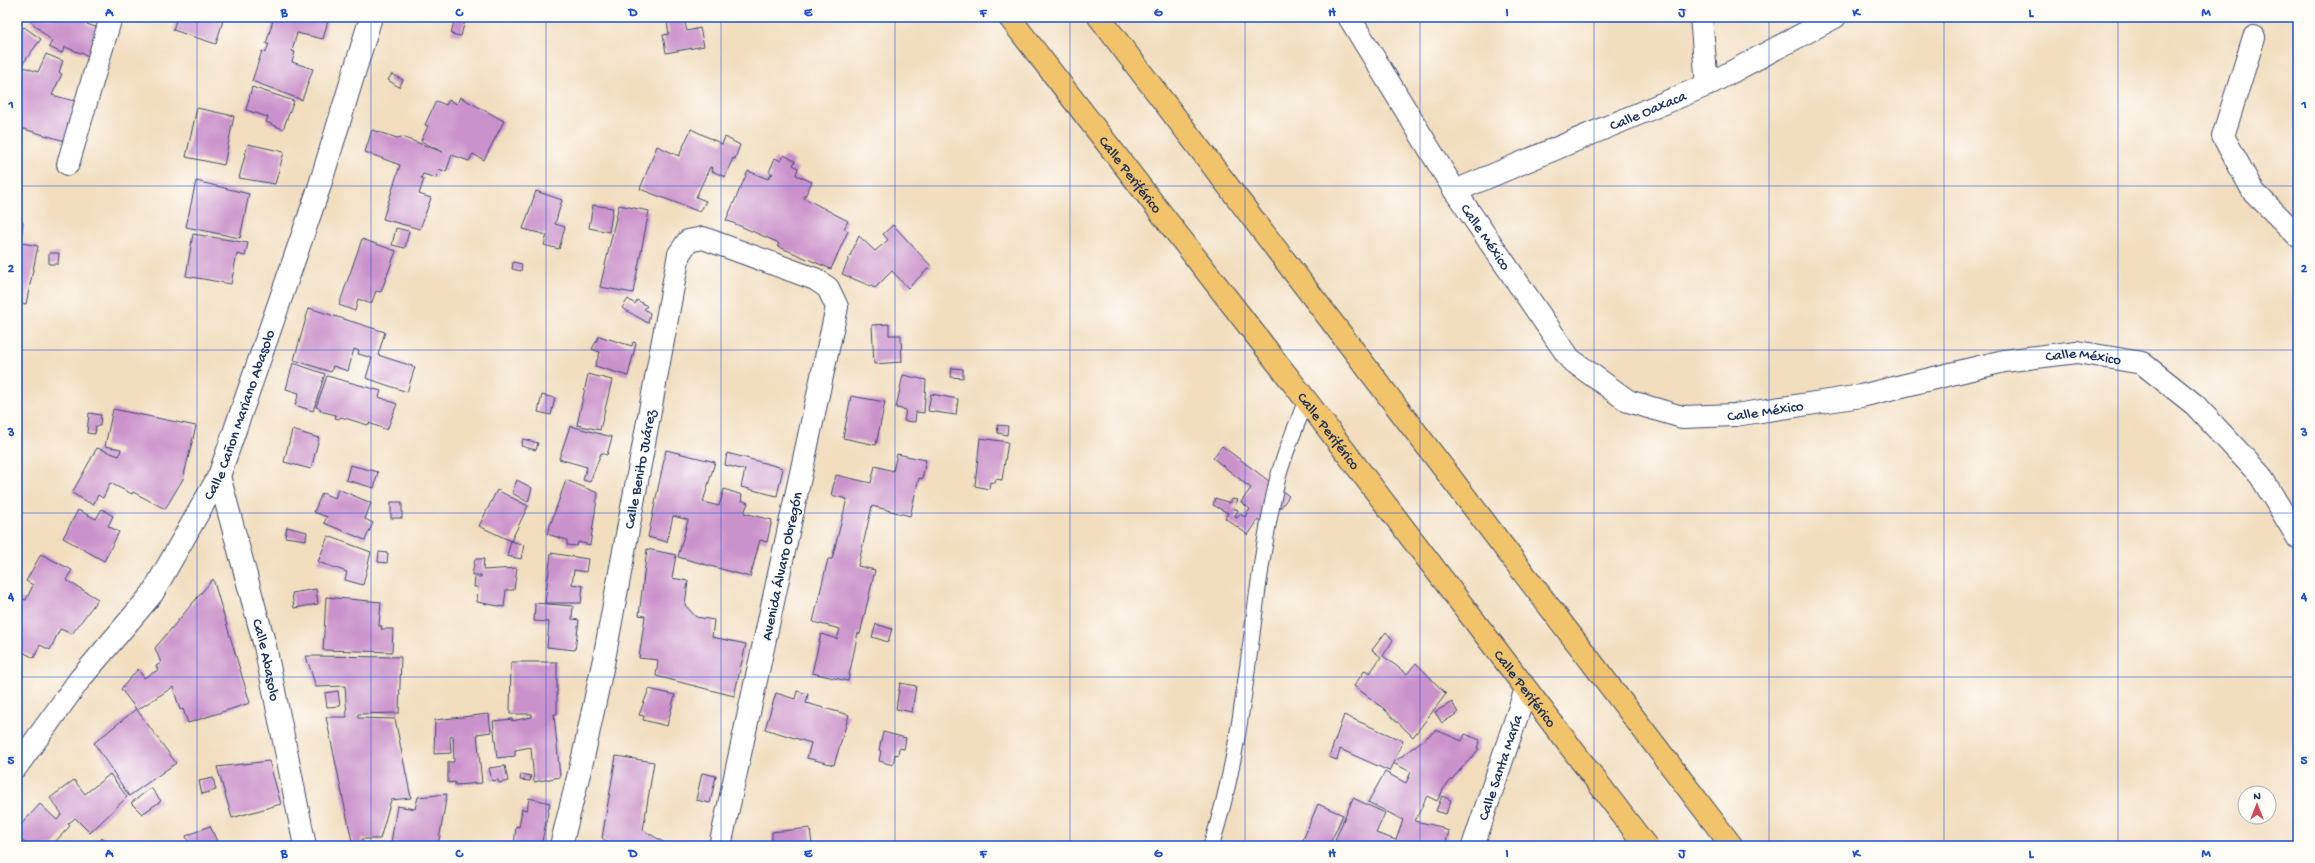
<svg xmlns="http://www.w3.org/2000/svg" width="2315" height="863" font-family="'Gochi Hand',sans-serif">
	<rect width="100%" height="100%" fill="#fdfcf7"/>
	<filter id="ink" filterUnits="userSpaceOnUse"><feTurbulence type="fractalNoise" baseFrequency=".025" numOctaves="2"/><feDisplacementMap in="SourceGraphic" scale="8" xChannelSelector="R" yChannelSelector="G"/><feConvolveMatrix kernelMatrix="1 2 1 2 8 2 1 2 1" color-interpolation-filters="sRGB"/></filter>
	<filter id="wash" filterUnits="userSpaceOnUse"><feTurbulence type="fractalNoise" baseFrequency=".012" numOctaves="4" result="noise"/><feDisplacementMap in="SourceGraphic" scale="16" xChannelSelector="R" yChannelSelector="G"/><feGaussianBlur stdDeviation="0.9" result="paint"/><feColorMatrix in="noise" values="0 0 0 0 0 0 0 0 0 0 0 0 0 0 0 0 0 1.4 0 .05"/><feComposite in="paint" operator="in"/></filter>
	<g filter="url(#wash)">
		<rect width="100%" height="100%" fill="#f2debf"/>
		<g id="blocks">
			<g fill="#ca92cb">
				<path d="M26,17H92L89,18L87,24L104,30L94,58L65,47L62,53L49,47L52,41Z"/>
				<path d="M177,17H224L216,44L173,30Z"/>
				<path d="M274,17H329L323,39L297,33L292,51L295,52L292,62L313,69L302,100L252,81L262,51L265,53L269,44H266Z"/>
				<path d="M455,17L465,20L461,36L451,34Z"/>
				<path d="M684,19L687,31L700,28L704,46L666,53L663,35L669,34L667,22Z"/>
				<path d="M24,27L41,39L21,66L38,72L46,54L63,61L59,72L62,74L52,95L78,102L65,141L17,127V35Z"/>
				<path d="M392,74L403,80L399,87L388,80Z"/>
				<path d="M252,87L294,101L283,129L266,122L268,117L246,110Z"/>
				<path d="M460,97L504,121L484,160L473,154L469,161L452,155L446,172L439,169L436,178L423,174L421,178L424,179L419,194L431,198L420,229L383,219L400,165L365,152L372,130L397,138L402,137L443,152L421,141L428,126L425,125L436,101L446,105L449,100L457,104Z"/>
				<path d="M197,108L234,116L224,165L186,157Z"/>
				<path d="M691,129L722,144L725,137L740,145L735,159L733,158L725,177L712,171L713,168L710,167L696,197L706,201L700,212L640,189L657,146L679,156Z"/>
				<path d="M248,144L284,152L275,184L239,178Z"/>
				<path d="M784,155L795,161L793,165L798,168L796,175L812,182L804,198L848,221L844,229L848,231L831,269L777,246L779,244L777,242L726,220L748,171L768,179L770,175L773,174L769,172L775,158L781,161Z"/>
				<path d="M196,181L249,194L240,238L186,227Z"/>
				<path d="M536,191L562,200L555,224L565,227L559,249L544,245L547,235L523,229Z"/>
				<path d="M593,205L613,208L609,232L589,228Z"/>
				<path d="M619,205L649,211L633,293L600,287Z"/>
				<path d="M17,221L23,222L21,239H17Z"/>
				<path d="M893,225L931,266L908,288L892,271L875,288L842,274L859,236L875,251L888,240L883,234Z"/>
				<path d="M396,228L409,231L405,248L392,245Z"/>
				<path d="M193,234L248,243L245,256L237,254L231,284L186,276Z"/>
				<path d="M362,239L396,251L381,292L376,291L371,304L358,299L355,311L339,305Z"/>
				<path d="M17,242L38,246L26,304L17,302V273H19L20,268L17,267Z"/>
				<path d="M49,253H59L58,264H49Z"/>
				<path d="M513,262L522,264L521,271L512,269Z"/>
				<path d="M628,299L635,304L637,300L647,306L644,309L650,313L648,323L622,308Z"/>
				<path d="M309,308L385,332L378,355L415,367L407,392L366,378L372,358L358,354L359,351L354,349L348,371L333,366L331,372L294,360Z"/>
				<path d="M889,324V335H901L902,362L874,364L872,325Z"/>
				<path d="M599,336L632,346L633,342L636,343L628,376L595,366L600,352L592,349Z"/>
				<path d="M293,363L325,374L313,411L295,405L299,393L286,389Z"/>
				<path d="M952,368L963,369V378L951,377Z"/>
				<path d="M588,374L612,380L600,430L577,425Z"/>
				<path d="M903,375L926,380L924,413L916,412L915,422L904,421L906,410L896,408Z"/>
				<path d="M327,376L381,391L379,397L397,404L387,430L369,423L368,425L341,417L339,419L335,418L336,415L320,411L321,409L316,407Z"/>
				<path d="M931,394L958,399L956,415L928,411Z"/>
				<path d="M542,395L555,398L551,415L538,412Z"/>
				<path d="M851,396L885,402L876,445L843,438Z"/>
				<path d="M113,409L196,426L183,479L165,509L133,492L132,494L110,483L103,498L98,495L93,505L72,493L97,448L119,456L121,449L105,446Z"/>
				<path d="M89,413L101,415L100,426H96L95,434L87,433Z"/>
				<path d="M997,425L1008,426L1007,435L998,433Z"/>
				<path d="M570,426L612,437L607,455L601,453L590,482L583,480L587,467L559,459Z"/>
				<path d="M292,430L319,438L311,469L284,462Z"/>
				<path d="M980,438L1008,442L1002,480L996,479L995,483L990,482L989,489L975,486Z"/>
				<path d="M523,439L538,443L536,450L521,446Z"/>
				<path d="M1222,446L1289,496L1280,509L1272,503L1260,522L1258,520L1248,535L1225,518L1228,513L1213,505L1215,498L1230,503L1232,499L1238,500L1233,508L1238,510L1235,516L1237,518L1240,514L1245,517L1250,509L1241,502L1251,488L1213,458Z"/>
				<path d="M666,450L715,462L703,502L719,506L724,489L742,495L741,500L748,503L744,513L772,520L767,542L760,540L750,577L678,557L688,520L673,516L667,542L648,537Z"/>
				<path d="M727,453L783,468L777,496L741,487L745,470L725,465Z"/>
				<path d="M897,454L926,460L922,479L919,478L910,516L872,506L858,566L875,570L860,634L858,633L856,642L848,681L812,673L821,634L837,639L840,629L813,622L828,559H832L847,499L831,495L836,475L871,483L875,466L893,471Z"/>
				<path d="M350,465L378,472L374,488L346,480Z"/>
				<path d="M517,480L532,488L528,502L512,493Z"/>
				<path d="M566,480L598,493L590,545L578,542L577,546L567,545V540L547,534Z"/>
				<path d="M338,489L371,503L365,519L373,523L365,540L324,523L327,517L314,512L322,493L335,498Z"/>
				<path d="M497,490L528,506L511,541L479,526Z"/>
				<rect x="391" y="502" width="11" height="16"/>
				<path d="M102,509L113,516L108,526L119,532L104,561L63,538L78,510L96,519Z"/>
				<path d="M287,527L307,532L306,540L285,537Z"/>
				<path d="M328,536L371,552L363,585L345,580L347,572L318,562Z"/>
				<path d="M511,541L524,545L521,559L507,556Z"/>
				<path d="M647,549L676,555L672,578L688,581L685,605L696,617L714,620L712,637L746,644L734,696L656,676L658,660L639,658L645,616L639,615Z"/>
				<path d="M379,552L388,553L387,563L378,562Z"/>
				<path d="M551,553L588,559L586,572L574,570L572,584L583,586L581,603H545Z"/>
				<path d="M41,554L72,570L66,580L98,599L72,634L60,629L50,650L40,645L34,658L17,649V597L26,600L33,585L26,581Z"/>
				<path d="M475,559H484L483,570L517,568L514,590H506L504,607L477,602L478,587H474L475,577H481V575H472Z"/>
				<path d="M213,579L250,703L188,723L183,709L180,710L173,687L137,710L176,763L129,796L94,743L136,709L121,689L138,669L144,678L158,670L156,666L161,663L155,648Z"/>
				<path d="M316,589L318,604L294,608L292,593Z"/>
				<path d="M326,597L381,602L379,626H382L381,629H393L392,652L323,650Z"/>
				<path d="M535,603L573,606L572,619L579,620L575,650L547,647L549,622L534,621Z"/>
				<path d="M876,624L892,629L888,642L872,637Z"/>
				<path d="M1386,632L1393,640L1383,656L1407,674L1416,663L1446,694L1413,737L1382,707L1354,686L1365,670L1370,673L1381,657L1372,650Z"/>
				<path d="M306,656L401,657L399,713L358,714V718L395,719L411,798L391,800L380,839H362L363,846H353L326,717H347L345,686L316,687Z"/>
				<path d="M511,662H557V714H554L560,777L534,782L531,747L515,750V756L497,758L493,721L512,719V721L532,717V714H510Z"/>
				<path d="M900,683L916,686L912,712L896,709Z"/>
				<path d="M649,689L675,695L667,726L643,720L644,716L639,715Z"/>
				<path d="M338,691L340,706L327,707L325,693Z"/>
				<path d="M797,691L808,694L806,703L849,715L834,765L807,758L811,743L765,729L776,693L795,699Z"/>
				<path d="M1452,702L1458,713L1442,723L1435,712Z"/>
				<path d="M489,714L491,732L477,734L482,783L455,785V782L448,783V762H454L453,736L450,737L451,753L434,754L435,720Z"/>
				<path d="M1344,715L1403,741L1393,763L1436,730L1462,741L1465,734L1480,740L1477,748L1479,749L1444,788L1437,801L1427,796L1415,821L1442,827V829L1449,831L1445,846H1349L1335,840L1353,798L1385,813L1376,833L1396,840L1403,820L1368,802L1385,772L1406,783L1411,772L1393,763L1389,771L1340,749L1337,760L1329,757Z"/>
				<path d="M883,732L906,738L904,749L899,748L898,755L895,754L893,765L879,761L881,751L879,750Z"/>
				<path d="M616,756L654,762L643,830L670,846H613L602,838Z"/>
				<path d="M269,761L281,804L232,818L217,767Z"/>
				<path d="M505,766L508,781L499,783L498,780L492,781L489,768Z"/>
				<path d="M702,773L716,776L710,803L696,800Z"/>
				<path d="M110,774L127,797L90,833L75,818L68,824L70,826L51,846H29L17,834V829L40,804L57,820L62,814L50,798L74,780L85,794Z"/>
				<path d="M521,774L531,776L530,781L520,780Z"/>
				<path d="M213,778L216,790L202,794L199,781Z"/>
				<path d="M151,788L161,801L142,814L131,803Z"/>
				<path d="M447,794L438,846H408L391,843L397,806L415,809L418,797Z"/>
				<path d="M1442,796L1451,800L1446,814L1436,811Z"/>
				<path d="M529,798L550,803L541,846H514L516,826L519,827L522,809L527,810Z"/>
				<path d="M1318,804L1343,815L1329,846H1311L1302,842Z"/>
				<path d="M210,826L219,846H190L186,836Z"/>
				<path d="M810,828L812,846H772V832Z"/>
				<path d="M102,838L111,846H95Z"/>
			</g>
		</g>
	</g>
	<g filter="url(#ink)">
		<use href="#blocks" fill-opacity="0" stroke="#3b496d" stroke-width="1"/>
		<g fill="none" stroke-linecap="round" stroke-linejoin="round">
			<g stroke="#3b496d" stroke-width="17">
				<path id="service" d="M1211,846C1249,730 1249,605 1276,486C1282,457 1296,428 1306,400"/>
			</g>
			<g stroke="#3b496d" stroke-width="24">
				<g id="minor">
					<path id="s1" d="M1349,17L1455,191L1570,359L1628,401L1682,417L1735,415L1861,396L2004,361L2077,352L2142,363L2195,405L2260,475L2298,538"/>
					<path d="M1701,17L1707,85"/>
					<path d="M2254,37L2223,136L2253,191L2298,236"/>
					<path d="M68,164L111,17"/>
					<path id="s2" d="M1455,191L1707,85L1835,17"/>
					<path id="s3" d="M219,476L265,646L305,846"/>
					<path id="s4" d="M17,766L80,679L152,594L219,476L319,188L371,17"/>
					<path id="s5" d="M561,846L584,753L604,659L679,254L688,241L703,238L815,279L828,288L837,307L720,846"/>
					<path id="s6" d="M1473,846L1526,689"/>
				</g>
			</g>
			<g stroke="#3b496d" stroke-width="24">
				<g id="trunk">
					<path id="s7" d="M1009,17L1306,400L1646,846"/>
					<path d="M1099,17L1732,846"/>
				</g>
			</g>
			<use href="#service" stroke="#fff" stroke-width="15"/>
			<use href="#minor" stroke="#fff" stroke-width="22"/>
			<use href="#trunk" stroke="#f1c36a" stroke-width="22"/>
		</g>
	</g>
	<path fill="none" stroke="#1d4ed8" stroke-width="1" stroke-opacity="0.55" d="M197,17V846M371,17V846M546,17V846M721,17V846M895,17V846M1070,17V846M1245,17V846M1420,17V846M1594,17V846M1769,17V846M1944,17V846M2118,17V846M17,186H2298M17,350H2298M17,513H2298M17,677H2298"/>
	<g text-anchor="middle" stroke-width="3.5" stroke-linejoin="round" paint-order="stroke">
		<g font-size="15" fill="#1b2f5e" stroke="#fdfcf7">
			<text dy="5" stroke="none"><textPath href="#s2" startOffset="209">Calle Oaxaca</textPath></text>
			<text dy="5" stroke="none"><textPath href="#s7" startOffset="199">Calle Periférico</textPath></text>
			<text dy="5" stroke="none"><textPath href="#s1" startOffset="259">Calle México</textPath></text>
			<text dy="5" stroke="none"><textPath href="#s1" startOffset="943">Calle México</textPath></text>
			<text dy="5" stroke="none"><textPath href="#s1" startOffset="619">Calle México</textPath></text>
			<text dy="5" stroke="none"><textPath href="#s4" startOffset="419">Calle Cañon Mariano Abasolo</textPath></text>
			<text dy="5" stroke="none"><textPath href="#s7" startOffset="523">Calle Periférico</textPath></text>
			<text dy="5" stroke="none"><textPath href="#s5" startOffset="385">Calle Benito Juárez</textPath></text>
			<text transform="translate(781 566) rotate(-78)" y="5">Avenida Álvaro Obregón</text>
			<text dy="5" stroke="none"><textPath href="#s3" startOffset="190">Calle Abasolo</textPath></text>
			<text dy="5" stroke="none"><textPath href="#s7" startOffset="847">Calle Periférico</textPath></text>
			<text dy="5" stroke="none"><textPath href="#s6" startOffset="83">Calle Santa María</textPath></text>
		</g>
	</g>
	<rect width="2315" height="863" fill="none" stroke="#fdfcf7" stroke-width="44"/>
	<g transform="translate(2257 805)"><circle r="19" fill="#fdfcf7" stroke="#a3aaba"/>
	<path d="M0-3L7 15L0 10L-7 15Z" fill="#d1495b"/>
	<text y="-6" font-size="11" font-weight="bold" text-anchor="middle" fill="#1b2f5e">N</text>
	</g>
	<rect x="22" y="22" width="2271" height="819" fill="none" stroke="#1d4ed8" stroke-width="1.5"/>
	<g font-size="13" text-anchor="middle" font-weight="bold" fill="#1d4ed8">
		<text x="109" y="16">A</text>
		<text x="284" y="16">B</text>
		<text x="459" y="16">C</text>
		<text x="633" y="16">D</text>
		<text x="808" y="16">E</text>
		<text x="983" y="16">F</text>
		<text x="1158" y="16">G</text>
		<text x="1332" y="16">H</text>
		<text x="1507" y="16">I</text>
		<text x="1682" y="16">J</text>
		<text x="1856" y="16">K</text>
		<text x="2031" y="16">L</text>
		<text x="2206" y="16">M</text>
		<text x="11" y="108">1</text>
		<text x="2304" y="108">1</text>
		<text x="11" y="272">2</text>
		<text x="2304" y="272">2</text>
		<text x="11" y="436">3</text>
		<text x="2304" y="436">3</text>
		<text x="11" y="600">4</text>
		<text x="2304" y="600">4</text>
		<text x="11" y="764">5</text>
		<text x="2304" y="764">5</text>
		<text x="109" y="857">A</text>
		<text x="284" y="857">B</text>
		<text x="459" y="857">C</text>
		<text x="633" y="857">D</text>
		<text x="808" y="857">E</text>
		<text x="983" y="857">F</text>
		<text x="1158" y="857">G</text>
		<text x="1332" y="857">H</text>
		<text x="1507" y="857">I</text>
		<text x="1682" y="857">J</text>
		<text x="1856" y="857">K</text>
		<text x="2031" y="857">L</text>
		<text x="2206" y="857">M</text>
	</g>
</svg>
